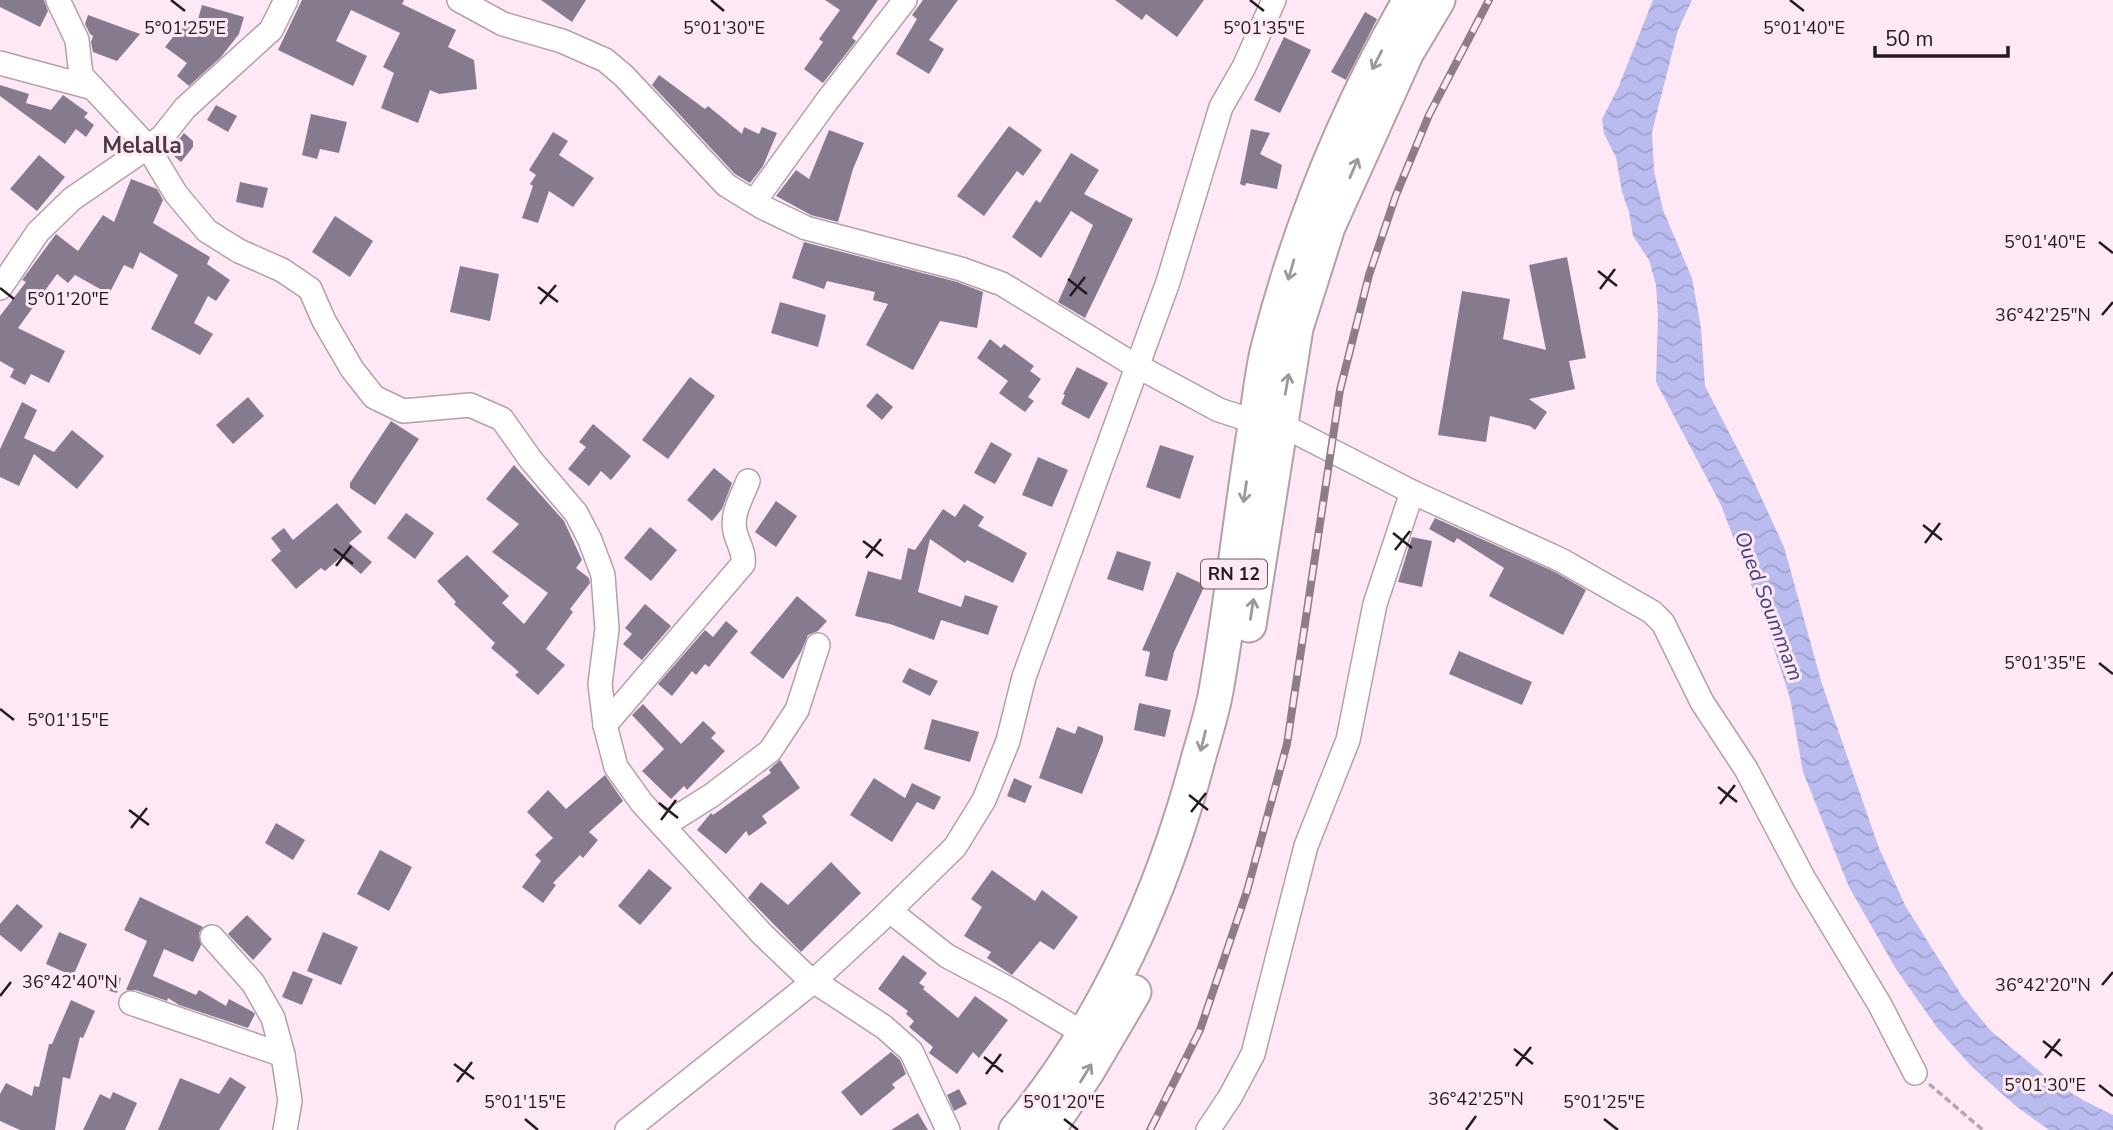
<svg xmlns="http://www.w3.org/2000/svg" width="2113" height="1130" font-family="'Nunito Sans',sans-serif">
	<defs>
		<pattern id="water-waves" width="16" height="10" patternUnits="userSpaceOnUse" patternTransform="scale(1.75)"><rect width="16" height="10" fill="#babcef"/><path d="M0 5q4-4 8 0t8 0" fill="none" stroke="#a0a1cd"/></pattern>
	</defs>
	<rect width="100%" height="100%" fill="#ffe8f6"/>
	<path fill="url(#water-waves)" d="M1653,0H1692L1678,30L1652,132L1654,171L1663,210L1692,278L1701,328L1705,386L1749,471L1784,547L1822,684L1879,848L1906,907L1962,996L1991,1031L2049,1079L2083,1100L2113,1115V1130H2049L2017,1107L1973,1068L1938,1029L1896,969L1849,887L1803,772L1790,698L1765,621L1721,505L1656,382L1658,315L1656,285L1649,260L1633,236L1629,212L1622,192L1616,157L1604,134L1602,119L1618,88Z"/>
	<g fill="#867b8e">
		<path d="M0,0H44L48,11L40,27L0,7Z"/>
		<path d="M302,0H404L402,4L456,30L448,47L474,60L477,89L439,94L430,90L418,123L381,108L394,73L383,67L400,33L351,10L336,41L367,56L353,86L278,50Z"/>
		<path d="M541,0H586L572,22Z"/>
		<path d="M825,0H878L852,38L856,41L823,83L804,69L823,42L819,39L840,10Z"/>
		<path d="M923,0H958L929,40L944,49L929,74L896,54L917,19L912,15Z"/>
		<path d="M1115,0H1204L1177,37L1146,14L1142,20Z"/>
		<path d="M202,5L244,17L239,34L221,57L189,86L177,76L187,63L165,47L185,22L195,30Z"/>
		<path d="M1365,12L1377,19L1346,80L1331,72Z"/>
		<path d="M88,15L140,34L117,61L93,52L91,42L93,36L90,34L85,24Z"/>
		<path d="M1284,37L1311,50L1280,113L1254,100Z"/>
		<path d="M659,75L705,109L708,106L742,134L744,127L759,134L762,127L777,133L763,166L750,183L735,174L652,85Z"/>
		<path d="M0,85L29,94L26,103L51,110L63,95L88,113L84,117L94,125L86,137L76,129L65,144L0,96Z"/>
		<path d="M216,105L237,116L228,132L207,120Z"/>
		<path d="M311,114L347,122L339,153L320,149L317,159L302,155Z"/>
		<path d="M1009,126L1042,150L1023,176L1017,171L984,216L957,196Z"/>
		<path d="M1251,129L1270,133L1260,154L1282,165L1277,189L1246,183L1245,186L1240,184Z"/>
		<path d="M829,130L864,143L853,169L838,222L811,215L776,196L796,170L809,179Z"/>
		<path d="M553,132L568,141L559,155L594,178L573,207L549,191L538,223L522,218L533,186L530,184L536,175L529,170Z"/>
		<path d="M184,133L193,141V147L181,162L169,152Z"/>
		<path d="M1071,153L1099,170L1084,194L1133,219L1085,318L1058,302L1093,225L1071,211L1041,258L1012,237L1036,200L1040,203Z"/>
		<path d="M39,155L65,177L37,211L10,189Z"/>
		<path d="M131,179L157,189L163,200L153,223L210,257L207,264L230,280L216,301L208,296L194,323L213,334L200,355L151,329L178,275L140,252L133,269L124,265L109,294L75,275L68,283L57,274L18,328L65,351L49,383L31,374L25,385L10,377L14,369L0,361V316L26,282L22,280L56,234L78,251L103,215L114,222Z"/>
		<path d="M240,182L268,188L263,208L236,202Z"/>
		<path d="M335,216L373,241L350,277L312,252Z"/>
		<path d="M804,242L957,282L983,292L977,328L940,321L913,370L866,345L888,304L873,300L875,292L827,281L824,289L792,278Z"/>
		<path d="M1567,257L1586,358L1569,361L1575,389L1529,399L1547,412L1535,430L1530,426L1490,416L1486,442L1438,435L1462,291L1510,299L1503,339L1546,350L1529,265Z"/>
		<path d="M460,266L499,274L490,321L450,312Z"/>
		<path d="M780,302L826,315L818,347L771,333Z"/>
		<path d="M990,339L1001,348L1004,344L1034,366L1030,371L1041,379L1028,397L1034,401L1025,412L999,393L1008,381L977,358Z"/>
		<path d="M1077,367L1108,383L1089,419L1061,404L1065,395L1063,394Z"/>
		<path d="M690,377L715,396L668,459L642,440Z"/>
		<path d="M877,393L893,407L882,420L866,406Z"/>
		<path d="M248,397L264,416L233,444L216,425Z"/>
		<path d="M22,402L37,410L24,438L54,452L72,430L104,456L77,489L34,454L19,486L0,477V449Z"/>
		<path d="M391,421L419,439L375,505L350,488V483Z"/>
		<path d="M593,424L631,456L611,480L601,471L589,486L568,469L586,447L579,442Z"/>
		<path d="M991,442L1012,454L995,484L974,473Z"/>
		<path d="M1160,445L1194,456L1180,499L1146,487Z"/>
		<path d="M1038,457L1068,470L1052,507L1022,495Z"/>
		<path d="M514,465L564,521L582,560L576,568L589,578L590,583L570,609L573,612L546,649L565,665L538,695L515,675L519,672L491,648L495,643L454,604L456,602L437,581L467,555L509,596L502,603L524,624L548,593L492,552L519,524L486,499Z"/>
		<path d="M714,468L732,483L722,509L712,521L687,500Z"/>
		<path d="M776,501L797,516L776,547L755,532Z"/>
		<path d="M337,503L362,532L349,543L372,562L361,574L341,557L325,571L321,568L296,589L271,560L281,551L271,538L284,528L293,540Z"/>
		<path d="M964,504L984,517L978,526L1027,553L1013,583L967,560L965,563L930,539L918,592L961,607L965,595L998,606L988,635L941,620L934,640L890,624L855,616L868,571L901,580L908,548L915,550L943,509L955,517Z"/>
		<path d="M406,513L434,533L415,559L387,538Z"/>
		<path d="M1435,518L1555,572L1586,590L1563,635L1489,596L1504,568L1457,538L1454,543L1429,529Z"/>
		<path d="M650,527L677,550L651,581L624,558Z"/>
		<path d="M1412,537L1432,541L1422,587L1398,582Z"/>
		<path d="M1117,551L1151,562L1143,591L1107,579Z"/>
		<path d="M1177,572L1205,585L1174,652L1167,681L1145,676L1150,652L1142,650Z"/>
		<path d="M797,596L827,621L818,631L808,635L801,652L783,679L750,653Z"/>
		<path d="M645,604L671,626L642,660L623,644L632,634L625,628Z"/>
		<path d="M726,621L738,631L709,667L705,664L696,675L692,671L672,696L658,684L705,630L713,637Z"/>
		<path d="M1459,651L1532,682L1522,705L1449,674Z"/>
		<path d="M909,668L938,681L930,696L902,682Z"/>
		<path d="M1139,703L1171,710L1165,737L1134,730Z"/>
		<path d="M643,704L681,744L703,721L716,733L711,738L725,751L687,790L684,786L671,799L642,771L664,749L632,715Z"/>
		<path d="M932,719L979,732L970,762L924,749Z"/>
		<path d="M1078,726L1103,736V741L1082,794L1039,778L1057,727L1075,734Z"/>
		<path d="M780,760L800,788L762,816L767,823L749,836L746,831L726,854L697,830L711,813L713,815L771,773L769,770Z"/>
		<path d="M605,775L623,801L589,832L598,840L583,858L580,855L553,883L556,885L543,903L522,887L541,861L535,855L553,838L527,812L548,790L566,809Z"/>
		<path d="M874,778L905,798L912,783L941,797L934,810L917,802L892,842L850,815Z"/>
		<path d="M1014,778L1032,786L1025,803L1007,796Z"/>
		<path d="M276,823L305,840L293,860L265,843Z"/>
		<path d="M380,850L412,867L389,911L357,894Z"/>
		<path d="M831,862L861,893L801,952L748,898L761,882L788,905Z"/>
		<path d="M649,869L672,888L640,925L618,906Z"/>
		<path d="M992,870L1035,901L1042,890L1078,917L1054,950L1040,941L1012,975L987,958L991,952L964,936L982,907L971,899Z"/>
		<path d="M140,897L203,927L199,933L201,945L193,962L164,949L153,976L196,995L199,990L226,1006L229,999L253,1012L255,1014L248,1028L179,1005L168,998L167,1001L136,990H126L147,941L124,930Z"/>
		<path d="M17,904L43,926L21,952L0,935V924Z"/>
		<path d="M247,915L272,939L253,960L228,934Z"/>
		<path d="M59,932L87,944L73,976L46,964Z"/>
		<path d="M323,932L358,947L341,985L307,971Z"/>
		<path d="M903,955L927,973L919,983L925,987L923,989L958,1018L975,996L1008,1020L979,1058L973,1052L957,1074L929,1053L933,1047L909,1027L914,1021L906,1014L908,1011L878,989Z"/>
		<path d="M293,971L313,979L302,1005L282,997Z"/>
		<path d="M108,974L121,978L117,993L103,989Z"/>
		<path d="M71,1000L95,1011L83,1038L80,1037L70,1079L63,1077L55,1130H20L0,1121V1094L6,1083L32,1096L34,1086L39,1087L49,1044H52Z"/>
		<path d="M891,1052L900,1060L906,1074L892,1084L895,1088L861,1116L841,1092Z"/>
		<path d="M230,1077L246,1087L219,1130H158L180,1078L219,1094Z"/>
		<path d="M959,1089L967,1104L954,1111L947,1095Z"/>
		<path d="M113,1092L137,1103L125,1130H83L100,1094L110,1099Z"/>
		<path d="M918,1113L928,1130H891Z"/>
	</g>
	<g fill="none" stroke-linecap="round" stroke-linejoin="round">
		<g stroke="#b49fac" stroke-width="26">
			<g id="minor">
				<path d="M58,0L77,40L81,75L147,146L176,194L207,231L239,251L282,270L310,289L324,321L352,369L374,397L403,411L470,405L502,419L531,460L576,513L590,540L603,575L607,629L600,684L605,725L616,767L642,803L762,934L806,976L884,1027L911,1051L948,1130"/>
				<path d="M459,0L503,24L562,41L605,60L624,76L726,185L762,207L806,228L961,269L1002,284L1126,360L1219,410L1256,422"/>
				<path d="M0,63L93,88"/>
				<path d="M754,202L827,101L905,0"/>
				<path d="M0,288L38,232L72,199L162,137L185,108L271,30L286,0"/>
				<path d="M1280,424L1412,492L1561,560L1652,612L1663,623L1702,702L1746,769L1804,879L1880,1005L1915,1073"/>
				<path d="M605,725L743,564C745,552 737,542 735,531C731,514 742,497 748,481"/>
				<path d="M663,826L712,795L770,751L797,710L818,645"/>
				<path d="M890,911L947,956L1011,990L1083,1033"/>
				<path d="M212,937L253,983L273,1018L283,1055"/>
				<path d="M131,1003L283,1055L290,1101L285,1130"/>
				<path d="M627,1130L814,981L878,922L955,847L984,800L1008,741L1024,677L1168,282L1221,107L1244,67L1274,0"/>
				<path d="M1208,1130L1230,1097L1253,1054L1306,846L1348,740L1375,604L1412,492"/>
			</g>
		</g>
		<g stroke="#b49fac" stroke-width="37">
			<g id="highway">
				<path d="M1249,625L1296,328L1328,227L1407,52L1438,0"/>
				<path d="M1016,1130C1105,1023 1164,890 1199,756C1205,735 1212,713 1216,691C1232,601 1241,510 1256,420C1260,396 1262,372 1268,348C1299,226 1347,109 1410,0"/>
				<path d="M1048,1130L1087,1072L1134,992"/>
			</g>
		</g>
		<path stroke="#b7a5b0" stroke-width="3.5" stroke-dasharray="7 3.5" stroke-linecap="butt" d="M1929,1084L1983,1130"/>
		<use href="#minor" stroke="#fff" stroke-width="23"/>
		<use href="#highway" stroke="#fff" stroke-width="33"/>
		<g stroke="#8c7d86" stroke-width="8">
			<path id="rail" d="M1150,1130L1200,1030L1247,891L1287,744L1340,390L1369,275L1396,195L1429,115L1489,0"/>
		</g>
		<use href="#rail" stroke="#ffe8f6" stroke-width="5" stroke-dasharray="16" stroke-linecap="butt"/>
	</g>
	<defs><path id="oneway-shaft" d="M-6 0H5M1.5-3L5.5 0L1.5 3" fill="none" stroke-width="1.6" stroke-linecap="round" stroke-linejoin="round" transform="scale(1.75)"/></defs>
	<g stroke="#9c989b">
		<use href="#oneway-shaft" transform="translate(1377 60) rotate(117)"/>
		<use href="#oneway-shaft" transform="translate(1354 168) rotate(-67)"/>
		<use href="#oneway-shaft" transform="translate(1291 270) rotate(106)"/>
		<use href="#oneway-shaft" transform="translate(1287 384) rotate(-80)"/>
		<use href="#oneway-shaft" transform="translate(1245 492) rotate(98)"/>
		<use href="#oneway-shaft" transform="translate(1252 609) rotate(-81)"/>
		<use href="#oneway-shaft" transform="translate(1203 741) rotate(104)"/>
		<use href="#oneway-shaft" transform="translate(1086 1073) rotate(-58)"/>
	</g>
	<path fill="none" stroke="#231b20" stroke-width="2.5" d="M171,0L185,11M711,0L724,11M1250,0L1264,11M1790,0L1804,11M2099,242L2113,253M1598,271L1617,286M1068,279L1087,294M538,287L558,302M0,288L14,299M1600,289L1615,269M1070,296L1085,277M540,304L556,285M2102,315L2113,302M1923,525L1942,540M1393,533L1412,548M863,541L883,556M1925,543L1940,523M334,549L353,564M1395,550L1410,531M866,558L881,539M336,566L351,546M2099,663L2113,674M0,709L14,720M1718,787L1737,802M1189,795L1208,810M659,803L678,818M1720,804L1735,785M129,810L149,825M1191,812L1206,793M661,820L676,800M131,828L147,808M2102,985L2113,972M0,996L11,982M2043,1041L2062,1056M1514,1049L1533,1064M984,1057L1003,1072M2045,1058L2060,1039M454,1064L474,1079M1516,1066L1531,1047M986,1074L1001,1054M457,1082L472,1062M2099,1085L2113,1096M525,1119L538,1130M1064,1119L1078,1130M1604,1119L1618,1130M1466,1130L1476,1116"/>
	<g text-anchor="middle" stroke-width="6" stroke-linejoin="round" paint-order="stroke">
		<rect fill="#ffe8f6" stroke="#655860" stroke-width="2" x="1201" y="559.5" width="66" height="29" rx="5"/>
		<g font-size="18" font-weight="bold" fill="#231b20">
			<text x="1234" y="580">RN 12</text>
		</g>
		<g font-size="21" font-style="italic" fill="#42407d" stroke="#ffe8f6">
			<text transform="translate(1769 606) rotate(69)" y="7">Oued Soummam</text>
		</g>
		<g font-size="23" font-weight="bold" fill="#4a3944" stroke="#ffe8f6">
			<text x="142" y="153">Melalla</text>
		</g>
	</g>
	<g font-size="18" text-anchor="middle" fill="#231b20" stroke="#ffe8f6" stroke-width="6" stroke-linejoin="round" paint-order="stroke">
		<text x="724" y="34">5°01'30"E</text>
		<text x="1264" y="34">5°01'35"E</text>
		<text x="1804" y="34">5°01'40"E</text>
		<text x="185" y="34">5°01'25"E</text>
		<text x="2045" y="248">5°01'40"E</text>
		<text x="68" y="305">5°01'20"E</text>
		<text x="2043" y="321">36°42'25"N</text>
		<text x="2045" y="669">5°01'35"E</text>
		<text x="68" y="726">5°01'15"E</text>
		<text x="70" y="988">36°42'40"N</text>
		<text x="2043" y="991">36°42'20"N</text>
		<text x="2045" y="1091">5°01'30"E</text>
		<text x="1476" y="1105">36°42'25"N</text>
		<text x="525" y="1108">5°01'15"E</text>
		<text x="1064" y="1108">5°01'20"E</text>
		<text x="1604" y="1108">5°01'25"E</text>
	</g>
	<path d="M1875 46v10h133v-10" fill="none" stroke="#231b20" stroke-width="3.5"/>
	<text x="1885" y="46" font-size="21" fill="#231b20" stroke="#ffe8f6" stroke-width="5" paint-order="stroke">50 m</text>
</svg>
